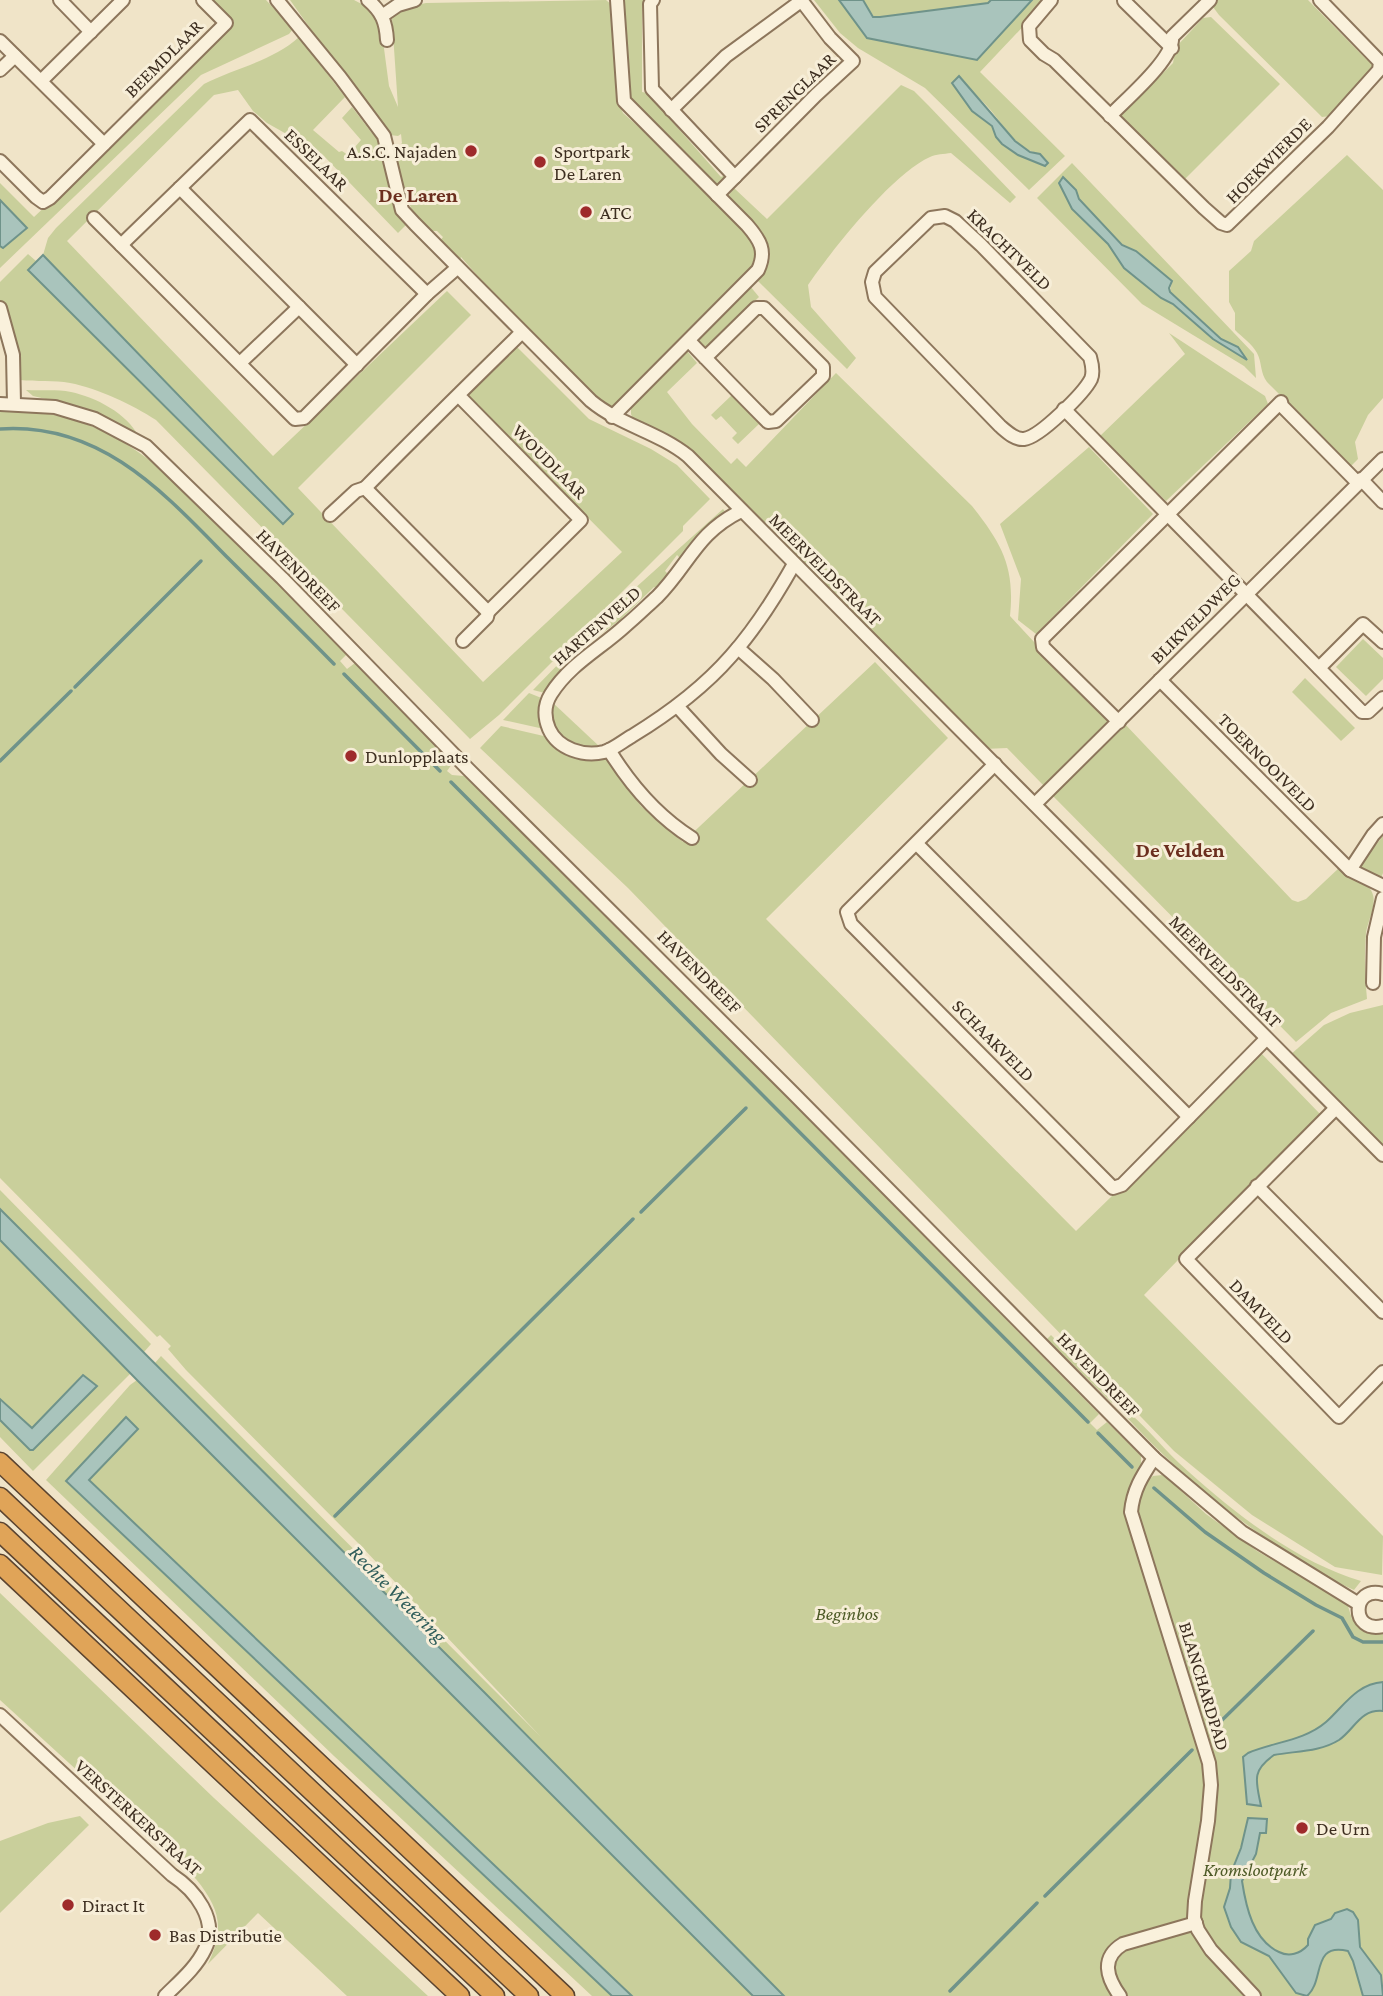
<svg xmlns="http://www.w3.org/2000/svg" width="1383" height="1996" font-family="'Crimson Pro',serif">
	<rect width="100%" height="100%" fill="#f0e4c8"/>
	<g fill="#c9cf9b" fill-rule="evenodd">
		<path d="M213,0H266L293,29L289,34L201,75L0,268V246L3,248L26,228L0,200V183L34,217L188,72L234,21Z"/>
		<path d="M290,0H354L373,10L381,26L389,86L398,107L392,19C399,7 414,6 426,3L606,0L613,6L616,98L623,113L671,156L756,243V253L751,268L731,294L614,407L604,406L524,329L461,257L460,261L439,242L443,237L437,231H429C405,210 402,181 395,151L402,143L401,134L398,136L390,135L357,94Z"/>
		<path d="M623,0H647L642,5V92L647,93L721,177L725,175L726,182L721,187H714L627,95Z"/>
		<path d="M814,0H839L867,38L977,60L1032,0H1048L980,72L1065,156L1029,190L925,88L858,48L840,33ZM959,76C967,88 977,95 986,105C1004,124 1013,148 1040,154L1045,165L1018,155L1002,144L996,137L992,126L983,120Z"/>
		<path d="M863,0H991L988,3L880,17H874Z"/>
		<path d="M1215,0H1308L1367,60L1374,61V69L1331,116L1322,117L1219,15L1213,7Z"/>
		<path d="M1211,17L1280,84L1183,181L1119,117L1173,63L1176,47L1203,18Z"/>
		<path d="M299,37L345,97L313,130L339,152L342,151L348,155L361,140L342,118L352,107L371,132L380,141L385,155L395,211L406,225L398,233L322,154L267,123L253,111L238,90L214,95L67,241L273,456L447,291L471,315L298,488L483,682L622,552L465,394L512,342L589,419L651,449L677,465L710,499L683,526V531L499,715L470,739L156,420C133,405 97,388 70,383C54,380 37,382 20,380L8,320L0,301V282L28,254L36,261L28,270L283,524L293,514L43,255L48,238L56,228L204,84C235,68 273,61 299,37Z"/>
		<path d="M901,85L914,91L928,105L1016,197L1010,203L951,153C944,154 936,154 930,157C892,174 832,250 808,285L811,307L856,358L847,369L757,280C790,248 753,226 730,202L729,195L734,188L767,219Z"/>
		<path d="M1347,155L1383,190V398L1368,415L1355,442L1358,459L1351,466L1267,382C1260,373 1262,362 1257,353C1252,344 1242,337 1235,330V313L1229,302V271L1251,251L1254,241Z"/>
		<path d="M1072,163L1254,354L1256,378L1244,366L1142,304L1037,198ZM1063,177L1076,190L1079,199L1122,245L1136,251L1172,281L1170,292L1221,339L1238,347L1241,357L1124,268L1108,244L1072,209L1060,183Z"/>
		<path d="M750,286L759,297L705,349L695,339Z"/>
		<path d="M1169,333L1265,396L1268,404L1166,501L1100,436L1185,354Z"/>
		<path d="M687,351L697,363L667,392L692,424L731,464L737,458L746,467L836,373L972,506C1002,544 1015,567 1010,616L1110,724L1044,786L1007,748L984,749L725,488L633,420L631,414V404Z"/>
		<path d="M26,390C40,391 57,389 71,392C95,397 127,413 139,437L80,407L33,396Z"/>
		<path d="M732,395L759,424L738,444L732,438L737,433L721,416L716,420L711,415Z"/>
		<path d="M0,409C68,413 100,423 155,464L340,645L347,654L340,661L347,669L355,663L450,760L452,764L447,771L452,775L464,776L498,807L706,1015L1099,1414L1090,1423L1097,1430L1107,1422L1141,1456V1466L1139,1472L1147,1481L1153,1476L1162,1475L1168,1479L1206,1514L1257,1551L1347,1603L1352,1619L1383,1632V1996H784L155,1363L161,1356L541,1737L362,1547L186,1370L168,1349L171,1346L160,1335L157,1337L0,1178Z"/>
		<path d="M1089,447L1153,514L1036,634L1018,620L1021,579L1000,524Z"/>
		<path d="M723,509L727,514L695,540L680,558L677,555L665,571L668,574L658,589L654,587L621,619L569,658L572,663L545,693L533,690L613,608Z"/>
		<path d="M1363,639L1383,658V679L1366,696L1336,667Z"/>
		<path d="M875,662L948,738L766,919L1076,1231L1260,1052L1320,1114L1144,1295L1383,1536L1382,1575L1335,1567L1252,1515L1174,1451L628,888L480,748L501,726L548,737L606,755L641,806L683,842Z"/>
		<path d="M1305,678L1355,728L1341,741L1292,692Z"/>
		<path d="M529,693L544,699V729L503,720Z"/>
		<path d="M552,702L600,747C574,756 542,730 552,702Z"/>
		<path d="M1123,722L1292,900L1298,902L1306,899L1340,867C1350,874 1370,882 1373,895C1376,906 1368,921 1366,933C1364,955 1365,977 1367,999L1331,1013L1296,1042L1051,794Z"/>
		<path d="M1383,836V873L1381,878L1371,876L1360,869L1362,862Z"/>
		<path d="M1383,1005V1149L1289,1056L1324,1025L1350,1013Z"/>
		<path d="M0,1190L151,1344L144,1352L0,1209Z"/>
		<path d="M0,1240L131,1373L33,1471L0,1437V1420L30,1450L96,1386L82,1375L32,1428L0,1399Z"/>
		<path d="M1051,1335L1114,1399L1112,1403L1047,1339Z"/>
		<path d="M137,1380L754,1996H632L89,1480L138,1429L126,1417L66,1482L612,1996H592L334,1756L46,1480L130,1385Z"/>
		<path d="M1121,1407C1141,1420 1161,1446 1179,1463C1230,1510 1294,1561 1361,1581L1354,1590C1329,1579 1307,1565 1284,1550C1220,1509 1170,1465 1119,1409Z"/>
		<path d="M0,1593L214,1798L428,1996H347L258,1913L208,1964C225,1928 220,1909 196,1879L0,1700Z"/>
		<path d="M80,1816L89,1825L0,1913V1841L48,1823Z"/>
	</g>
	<g fill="#a9c4bc" stroke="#6f938a" stroke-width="2">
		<path d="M839,0H863L873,17H880L988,3L991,0H1032L977,60L867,38Z"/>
		<path d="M959,76L1015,141L1030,152L1040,154L1048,163L1045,166L1018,155L1002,144L996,137L992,126L972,111L952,83Z"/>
		<path d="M1063,177L1076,190L1079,199L1122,245L1136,251L1172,281L1169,288L1170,292L1221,339L1238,347L1247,360L1213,339L1173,304L1161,298L1124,268L1108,244L1072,209L1059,183Z"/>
		<path d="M0,200L27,228L3,248L0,246Z"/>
		<path d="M43,255L293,514L283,524L28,270Z"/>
		<path d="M0,1209L485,1693L784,1996H753L137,1380L0,1240Z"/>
		<path d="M83,1375L97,1386L33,1450H30L0,1420V1399L32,1428Z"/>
		<path d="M126,1417L138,1429L89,1480L632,1996H612L66,1481Z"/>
		<path d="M1383,1682V1711C1360,1709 1355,1729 1339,1740C1320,1752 1295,1751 1274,1755C1251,1771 1256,1781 1261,1806L1247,1804L1243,1757L1248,1753C1273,1742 1304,1741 1326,1722C1344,1706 1356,1684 1383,1682Z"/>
		<path d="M1248,1818L1267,1819L1266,1833H1260L1256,1854L1242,1881C1246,1907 1253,1940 1279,1952C1289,1957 1300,1954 1308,1945V1939L1315,1925L1331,1919L1335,1913L1347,1909L1353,1912L1358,1920L1360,1947L1381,1975L1383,1996H1363L1353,1961L1348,1951C1311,1942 1325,1981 1307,1996L1296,1993L1269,1956L1241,1942L1231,1927L1224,1907L1230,1888L1231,1873L1241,1848Z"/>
	</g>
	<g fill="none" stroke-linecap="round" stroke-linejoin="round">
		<g stroke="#6f938a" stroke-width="3.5">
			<path d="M0,429C101,422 164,493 228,558C263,593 299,628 334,664"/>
			<path d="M344,674L440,771"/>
			<path d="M75,687L201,561"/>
			<path d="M0,761L71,691"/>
			<path d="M451,782L1088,1422"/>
			<path d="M641,1212L746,1108"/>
			<path d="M1098,1433L1132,1467"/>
			<path d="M1154,1488L1205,1532L1264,1573L1316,1605L1342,1618L1353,1637L1363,1642H1383"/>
			<path d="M335,1516L633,1219"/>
			<path d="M1215,1727L1313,1631"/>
			<path d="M1045,1896L1192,1750"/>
			<path d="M950,1991L1037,1903"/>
		</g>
		<g stroke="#8d765c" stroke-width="16">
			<g id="minor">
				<path d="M60,0L91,32"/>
				<path d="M277,0L340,77L384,136L402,210L415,224L591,401C620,425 658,432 688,456L1383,1155"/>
				<path d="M368,0C382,12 386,22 387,40"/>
				<path d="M653,0L650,4L652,89L735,177"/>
				<path d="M1051,0L1029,26L1030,40L1044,54L1054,60L1204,208L1221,223L1227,225L1328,127L1379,70L1380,62L1320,0"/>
				<path d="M1124,1L1172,48"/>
				<path d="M382,16L398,5L415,0"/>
				<path d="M0,41L104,144"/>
				<path d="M0,70L15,56"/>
				<path d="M41,81L123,0"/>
				<path d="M671,110L726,56L801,1"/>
				<path d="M1110,116C1125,100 1175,58 1172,37L1210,0"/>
				<path d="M0,161L36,197L43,202L50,198L226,23L203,0"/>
				<path d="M180,188L357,365"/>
				<path d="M717,195L816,95L853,61L830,38L801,0"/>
				<path d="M945,216L955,221L981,245L1090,357C1092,364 1094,372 1091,379C1084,393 1040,437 1024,439C1015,440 1007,432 1000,426L875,297L872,282L875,272L931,218Z"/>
				<path d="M94,218L295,419L304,418L427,294L457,268"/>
				<path d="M121,245L250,120L427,294"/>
				<path d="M0,308L13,355L14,403"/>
				<path d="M689,341C715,368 741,395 768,422L776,421L823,376V367L764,308H756L705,358"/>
				<path d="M240,363L299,307"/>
				<path d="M458,395L581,520L488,612L365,488C414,438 464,389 514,340L521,333"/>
				<path d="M0,404L55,407L95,419L146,446L282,578L468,769L792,1092L1154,1458L1242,1532L1359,1604"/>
				<path d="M1064,409L1362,712H1368L1383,698"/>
				<path d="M612,417L758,270C767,251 760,240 747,225L624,101L617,0"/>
				<path d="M1361,479L1383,502"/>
				<path d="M741,511C696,533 689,565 657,597C646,607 636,617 625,626C600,649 570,664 551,694C544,705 544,717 549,729C558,749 584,757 604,752C614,749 623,741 632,736C668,714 703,688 731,656C756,628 776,596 794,564"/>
				<path d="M330,515L356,491L365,488"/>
				<path d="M463,641L487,617L488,612"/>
				<path d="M738,648L773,679L812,720"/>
				<path d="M1319,668L1363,624L1383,642"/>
				<path d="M1160,680L1350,870"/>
				<path d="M677,706L721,754L750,780"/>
				<path d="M1119,722L1043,647L1042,639L1281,402L1282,406L1358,483"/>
				<path d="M609,750C630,784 657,816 692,838"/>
				<path d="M995,764L847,912L851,924L1113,1188L1122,1185L1266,1039"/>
				<path d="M1035,804L1383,459"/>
				<path d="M1383,824L1373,835L1350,870L1383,886"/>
				<path d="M917,844L1189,1117"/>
				<path d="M1373,983L1374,937L1383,898"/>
				<path d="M1336,1108L1186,1259L1339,1417L1383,1372"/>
				<path d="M1257,1186L1383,1312"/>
				<path d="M1154,1458C1142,1476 1133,1490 1131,1512L1209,1763L1211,1785L1208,1821L1195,1901L1194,1918L1198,1930L1211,1950L1254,1996"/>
				<path d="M1383,1594C1351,1585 1350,1634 1383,1626"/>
				<path d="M0,1715L172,1875C195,1890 219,1920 205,1949C196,1968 179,1982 165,1996"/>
				<path d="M1120,1996C1107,1978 1100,1958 1123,1944L1196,1923"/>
			</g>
		</g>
		<g stroke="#5b4430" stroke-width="21">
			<g id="highway">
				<path d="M0,1462L565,1996"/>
				<path d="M0,1497L529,1996"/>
				<path d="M0,1532L495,1996"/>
				<path d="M0,1564L460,1996"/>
			</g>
		</g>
		<use href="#minor" stroke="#faf1dc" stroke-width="12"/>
		<use href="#highway" stroke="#e0a458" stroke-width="18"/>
	</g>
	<g fill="#9e2a2b" stroke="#f7eed8" stroke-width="2.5">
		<circle cx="471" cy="151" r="7"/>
		<circle cx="540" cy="162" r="7"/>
		<circle cx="586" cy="212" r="7"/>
		<circle cx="351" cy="756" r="7"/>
		<circle cx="1302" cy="1828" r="7"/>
		<circle cx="68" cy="1905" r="7"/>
		<circle cx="155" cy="1935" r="7"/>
	</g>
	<g text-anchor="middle" stroke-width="6" stroke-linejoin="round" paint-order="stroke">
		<g font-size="19" fill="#3d2e20" stroke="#f7eed8">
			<text transform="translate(163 58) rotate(-45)" y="7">BEEMDLAAR</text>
			<text transform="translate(794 92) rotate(-44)" y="7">SPRENGLAAR</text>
			<text transform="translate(317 159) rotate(44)" y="7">ESSELAAR</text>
			<text transform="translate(1268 160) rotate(-45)" y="7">HOEKWIERDE</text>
			<text transform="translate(1010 249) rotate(44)" y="7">KRACHTVELD</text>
			<text transform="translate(550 461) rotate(45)" y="7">WOUDLAAR</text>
			<text transform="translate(826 569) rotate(45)" y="7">MEERVELDSTRAAT</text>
			<text transform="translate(299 570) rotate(45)" y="7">HAVENDREEF</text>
			<text transform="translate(1195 618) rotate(-45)" y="7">BLIKVELDWEG</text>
			<text transform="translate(596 625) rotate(-41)" y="7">HARTENVELD</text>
			<text transform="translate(1268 762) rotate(45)" y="7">TOERNOOIVELD</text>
			<text transform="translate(700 971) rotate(45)" y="7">HAVENDREEF</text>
			<text transform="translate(1226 971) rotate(45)" y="7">MEERVELDSTRAAT</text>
			<text transform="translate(994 1040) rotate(45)" y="7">SCHAAKVELD</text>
			<text transform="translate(1262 1311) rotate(46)" y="7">DAMVELD</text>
			<text transform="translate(1099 1374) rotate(46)" y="7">HAVENDREEF</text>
			<text transform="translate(1205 1686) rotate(73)" y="7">BLANCHARDPAD</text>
			<text transform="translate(139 1817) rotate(42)" y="7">VERSTERKERSTRAAT</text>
		</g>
		<g font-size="19" fill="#3d2e20" stroke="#f7eed8" text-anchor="start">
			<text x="457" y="158" text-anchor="end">A.S.C. Najaden</text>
			<text x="554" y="158">Sportpark<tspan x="554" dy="22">De Laren</tspan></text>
			<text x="600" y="219">ATC</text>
			<text x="365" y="763">Dunlopplaats</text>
			<text x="1316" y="1835">De Urn</text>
			<text x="82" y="1912">Diract It</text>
			<text x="169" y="1942">Bas Distributie</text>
		</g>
		<g font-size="19" font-style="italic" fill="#4d5a26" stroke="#f7eed8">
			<text x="847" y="1620">Beginbos</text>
			<text x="1255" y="1876">Kromslootpark</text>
		</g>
		<g font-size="21" font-weight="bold" fill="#6b2e1e" stroke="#f7eed8">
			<text x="418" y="202">De Laren</text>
			<text x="1180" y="857">De Velden</text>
		</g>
		<g font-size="21" font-style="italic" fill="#2f5d5a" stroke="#f7eed8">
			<text transform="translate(398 1594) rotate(45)" y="7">Rechte Wetering</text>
		</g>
	</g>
</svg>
